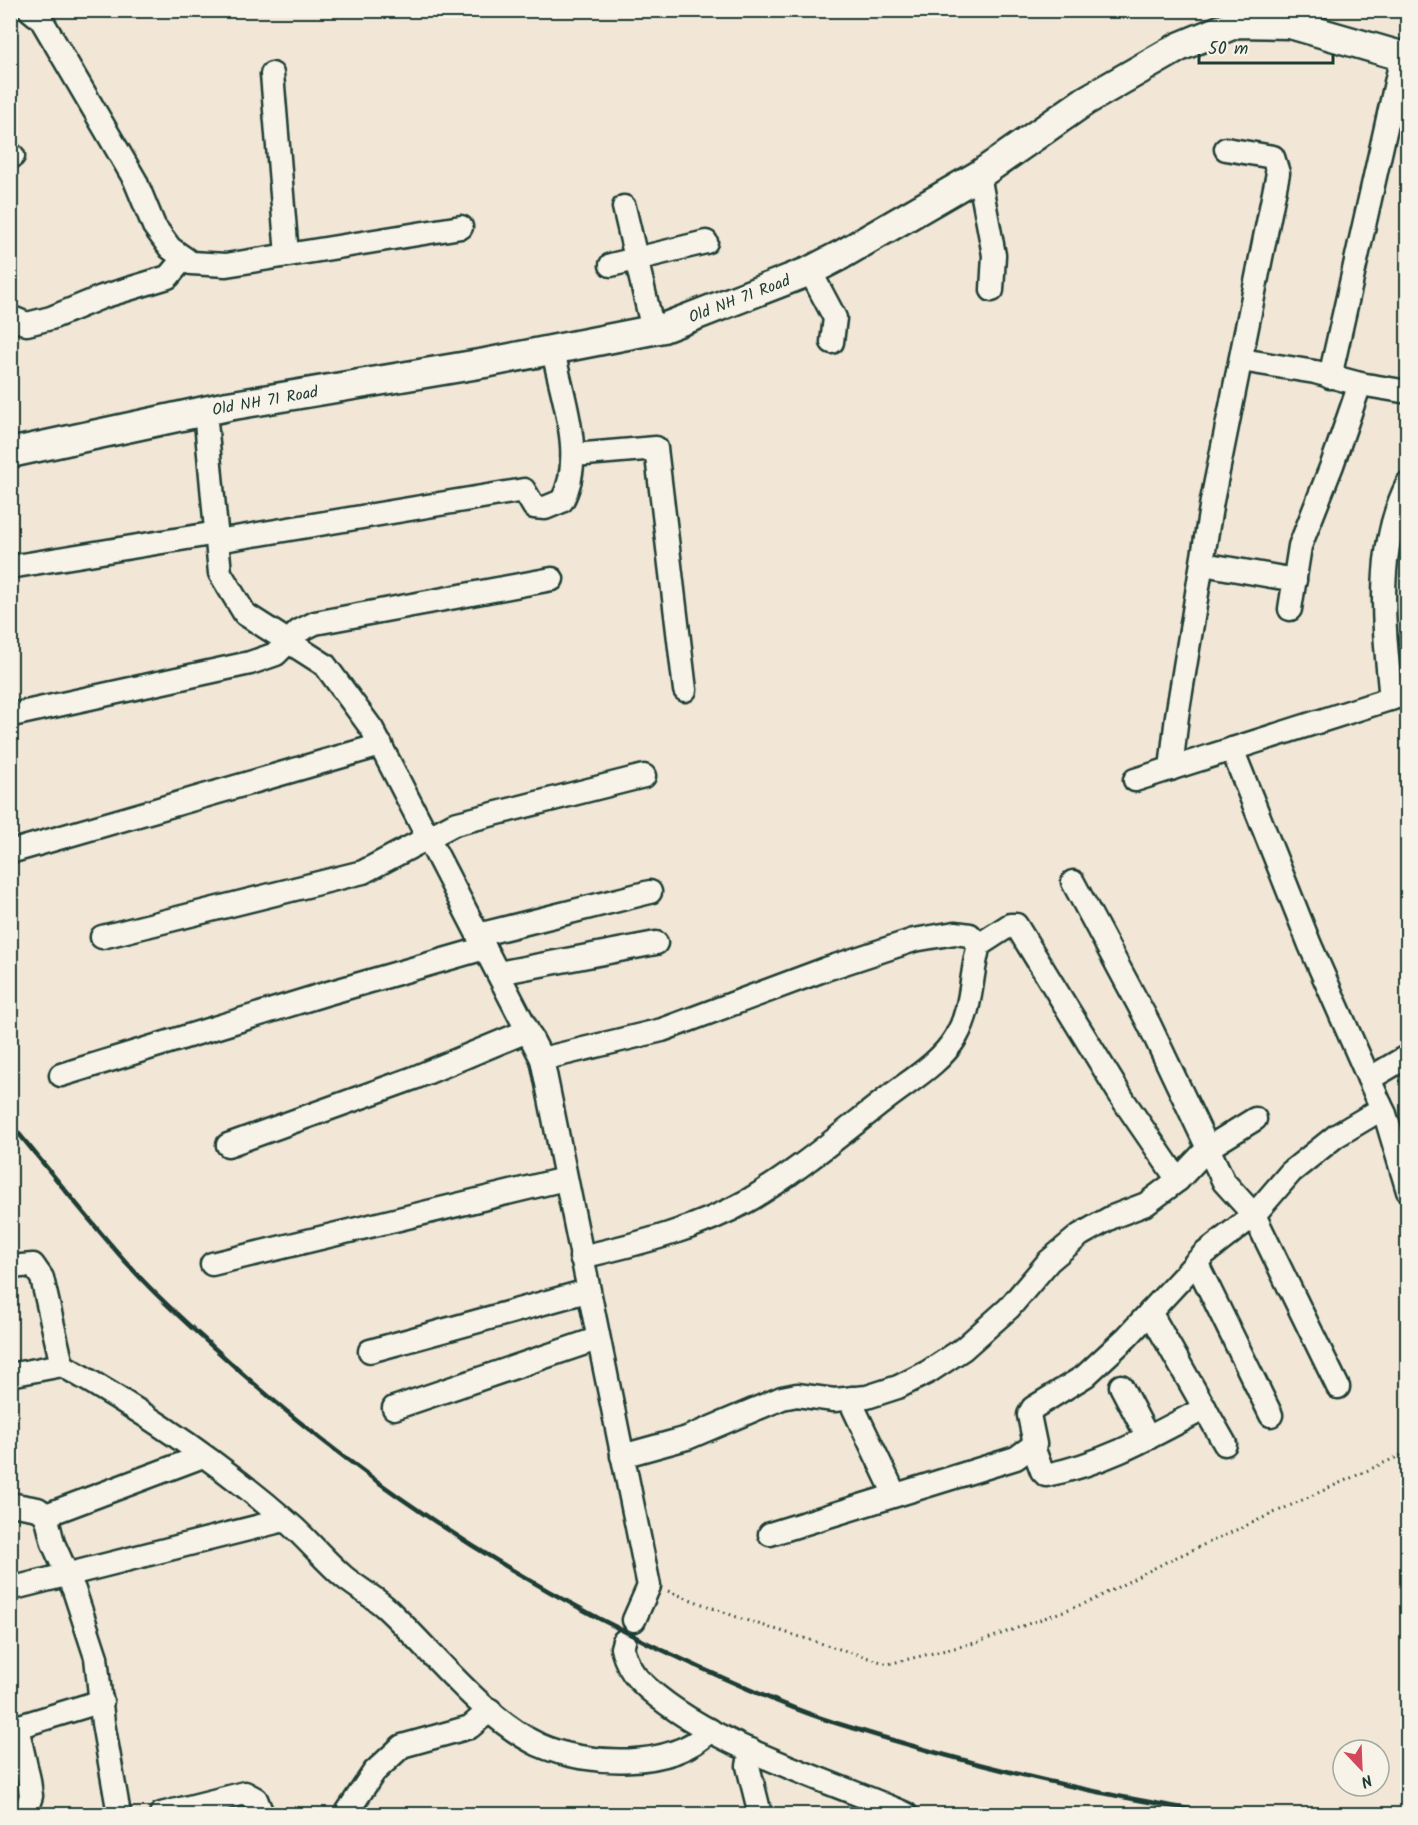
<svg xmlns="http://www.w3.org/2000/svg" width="1418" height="1825" font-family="Kalam,sans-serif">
	<rect width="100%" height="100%" fill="#f2e6d6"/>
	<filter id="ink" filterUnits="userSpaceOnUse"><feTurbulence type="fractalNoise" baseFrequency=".0167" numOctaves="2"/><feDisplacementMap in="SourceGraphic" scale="12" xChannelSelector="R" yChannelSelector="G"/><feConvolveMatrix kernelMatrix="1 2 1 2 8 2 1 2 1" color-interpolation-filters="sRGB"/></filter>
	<g filter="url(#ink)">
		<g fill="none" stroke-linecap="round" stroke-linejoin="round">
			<g stroke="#1f3d34" stroke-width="27">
				<g id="minor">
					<path d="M30,10L41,19L135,180L154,226L170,248L191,263L226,265L461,227"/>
					<path d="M272,74L287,255"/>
					<path d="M10,156H13"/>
					<path d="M979,175L994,255L992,290"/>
					<path d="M624,207L653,330"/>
					<path d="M611,265L706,242"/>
					<path d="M810,271L835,318L832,342"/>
					<path d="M10,317L27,324L51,318L102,297L168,277L184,258"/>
					<path d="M1241,360L1315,372L1360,384L1408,392"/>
					<path d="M1330,377L1402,56"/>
					<path d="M205,411L220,573L245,614L325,665L372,729L542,1059L649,1586L634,1620"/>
					<path d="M574,455L656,448L685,690"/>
					<path d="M217,541L524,490L534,507L545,508L562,501C586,456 562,398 553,350"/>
					<path d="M1203,564L1295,580"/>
					<path d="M10,567L217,533"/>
					<path d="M1290,609L1300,546L1332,465L1360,384"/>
					<path d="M1391,699C1384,627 1374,550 1408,483"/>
					<path d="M12,715L250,663L276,654L299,631L315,623L552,579"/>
					<path d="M1232,749L1310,945L1369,1079L1408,1056"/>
					<path d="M1171,769L1177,716L1212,501L1278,173L1273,157L1226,149"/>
					<path d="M1135,780L1396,697H1408"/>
					<path d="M10,852L381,745"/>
					<path d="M1073,882L1149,1024L1224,1182L1254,1215L1338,1387"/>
					<path d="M478,935L650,892"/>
					<path d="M102,937L363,872L454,824L644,776"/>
					<path d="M498,973L656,943"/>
					<path d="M542,1059L662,1030L826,969L914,940L955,933L970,935L979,945"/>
					<path d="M61,1075L325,994L485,948"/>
					<path d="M1380,1104L1385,1114L1408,1191"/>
					<path d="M228,1145L414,1078L527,1031"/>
					<path d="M581,1257C638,1244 698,1229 749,1200C797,1172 841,1134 885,1100C909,1081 940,1064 956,1037C973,1007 970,977 979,945L1010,925H1016L1124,1101L1178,1180"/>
					<path d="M1196,1262L1271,1415"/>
					<path d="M212,1264L565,1179"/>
					<path d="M10,1267L33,1265L42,1278L62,1365"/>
					<path d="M1150,1312L1225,1444"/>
					<path d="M370,1351L587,1291"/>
					<path d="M10,1375L62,1365C143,1411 222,1464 292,1526C310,1542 325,1561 344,1577C356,1587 371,1595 384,1606C431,1649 482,1718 539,1745C586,1766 674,1770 710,1730"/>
					<path d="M1121,1386L1148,1438"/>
					<path d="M852,1398L854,1409L895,1495"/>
					<path d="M394,1408L597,1339"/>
					<path d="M1033,1447L1042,1471L1046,1475C1104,1464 1154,1435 1205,1408"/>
					<path d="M622,1456L687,1438L782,1398L797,1395L834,1400L867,1397L898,1387L928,1372L963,1349L1009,1308L1049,1261L1080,1235L1112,1217L1146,1204L1178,1180L1208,1148L1255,1119"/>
					<path d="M10,1504L38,1509L46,1515L53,1543L74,1590L96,1657L103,1723L119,1814"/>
					<path d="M46,1515L203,1456"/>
					<path d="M770,1534L1016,1458L1035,1444L1029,1415L1033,1408L1085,1376L1127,1337L1204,1254L1254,1215L1291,1172L1336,1136L1378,1111L1380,1104L1369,1079"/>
					<path d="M10,1589L284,1520"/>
					<path d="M624,1641L622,1648C625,1659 630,1671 639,1680C701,1743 824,1778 906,1814"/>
					<path d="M17,1727L29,1780L31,1796L25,1814"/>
					<path d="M10,1729L102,1701"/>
					<path d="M751,1750L748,1766L760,1814"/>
					<path d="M161,1814L245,1793L256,1799L262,1814"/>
					<path d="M346,1814L374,1772L402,1746L470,1727L490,1710"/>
				</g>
			</g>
			<g stroke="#1f3d34" stroke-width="33">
				<path id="major" d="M10,453L228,406L485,363L663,328L810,271L841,255L979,175L1085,101L1179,47L1237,23L1290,24L1408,58"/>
			</g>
			<path stroke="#1f3d34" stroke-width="3" stroke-dasharray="1.5 4.5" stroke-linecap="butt" d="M668,1591L742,1619L888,1664L979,1642L1091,1601L1168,1561L1408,1452"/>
			<use href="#minor" stroke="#f7f3e8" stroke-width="22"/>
			<use href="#major" stroke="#f7f3e8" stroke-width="28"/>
			<path stroke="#1f3d34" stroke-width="4.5" d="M10,1123C52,1173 91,1224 135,1272C162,1302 193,1329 223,1356C365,1486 528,1590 703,1669C746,1688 791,1709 836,1723C960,1762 1092,1795 1221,1814"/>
		</g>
	</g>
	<g text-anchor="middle" stroke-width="6" stroke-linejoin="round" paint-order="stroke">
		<g font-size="16" fill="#1f3d34" stroke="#f7f3e8">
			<text transform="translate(739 298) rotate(-21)" y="6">Old NH 71 Road</text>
			<text transform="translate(265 400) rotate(-10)" y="6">Old NH 71 Road</text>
		</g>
	</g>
	<rect width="1418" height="1825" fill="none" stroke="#f7f3e8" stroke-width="36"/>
	<rect x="18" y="18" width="1382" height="1789" fill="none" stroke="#1f3d34" stroke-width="2" filter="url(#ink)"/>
	<g transform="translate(1361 1768) rotate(157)"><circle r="28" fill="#f7f3e8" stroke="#a1aaa0" stroke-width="1.5"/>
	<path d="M0-4.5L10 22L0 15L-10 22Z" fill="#d1495b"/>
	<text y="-9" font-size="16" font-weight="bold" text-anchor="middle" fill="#1f3d34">N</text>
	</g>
	<path d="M1199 54v9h134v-9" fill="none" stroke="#1f3d34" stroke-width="3"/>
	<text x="1208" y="54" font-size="18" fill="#1f3d34" stroke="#f7f3e8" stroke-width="4.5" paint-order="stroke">50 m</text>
</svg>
